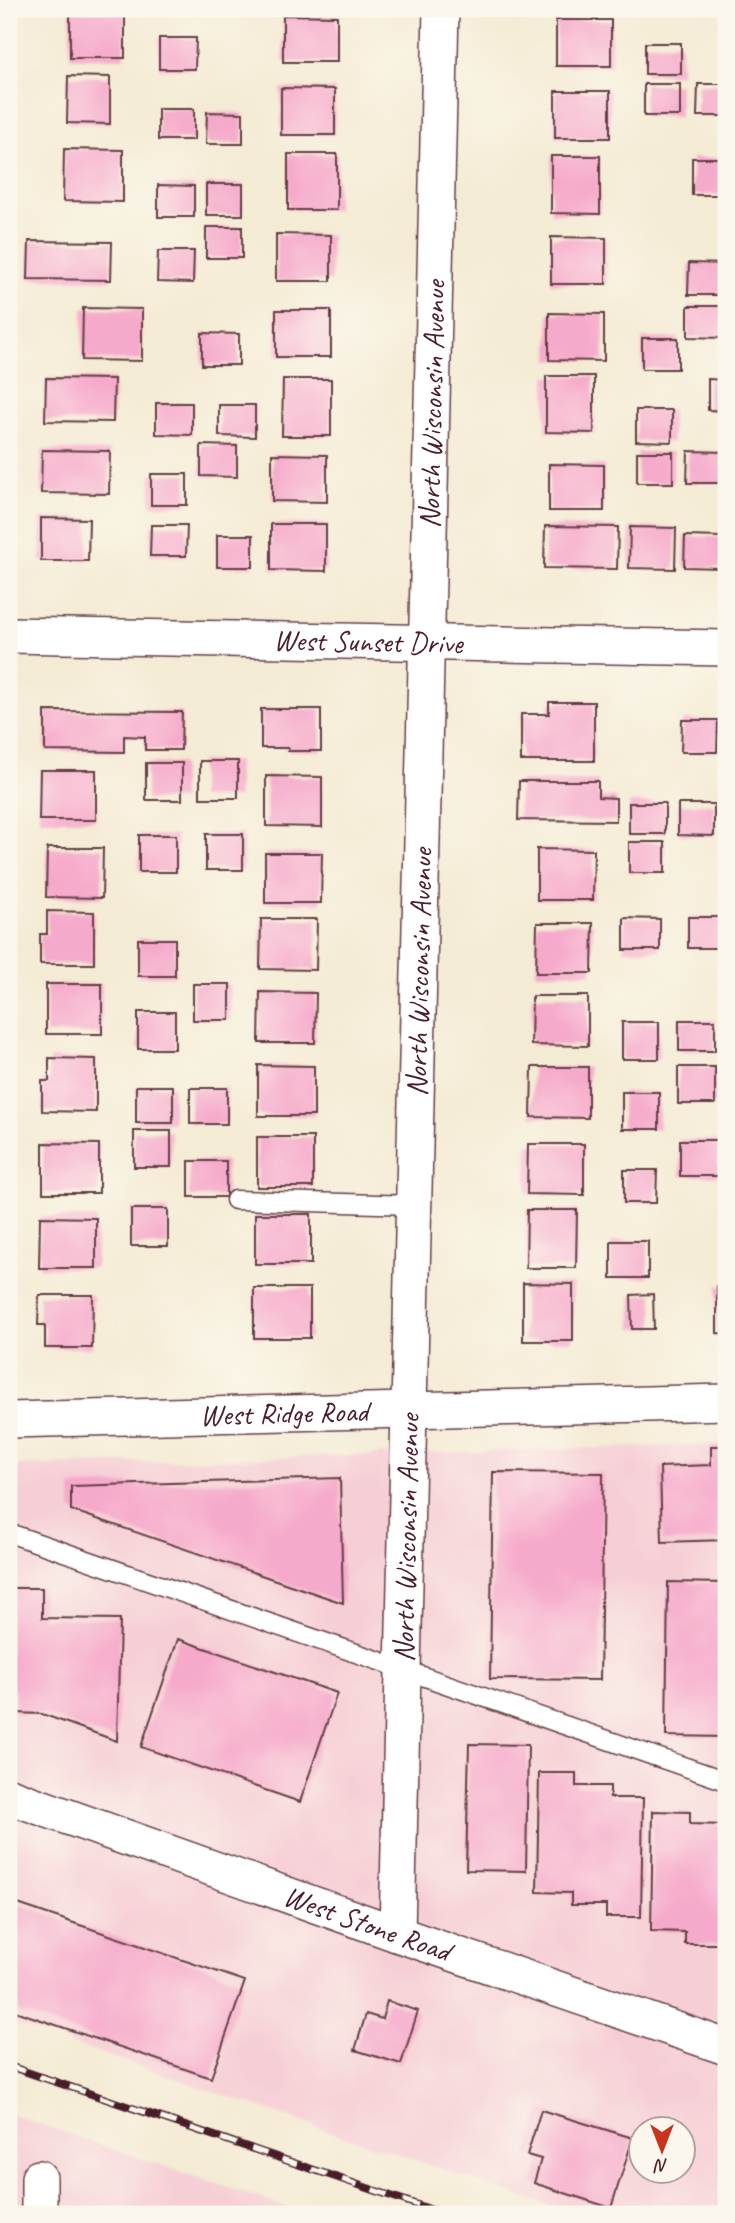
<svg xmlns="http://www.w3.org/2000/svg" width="735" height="2223" font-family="Caveat,sans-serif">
	<rect width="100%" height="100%" fill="#fbf7ec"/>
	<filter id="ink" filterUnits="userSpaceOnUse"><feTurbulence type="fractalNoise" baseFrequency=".0143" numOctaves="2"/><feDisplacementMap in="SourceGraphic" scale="14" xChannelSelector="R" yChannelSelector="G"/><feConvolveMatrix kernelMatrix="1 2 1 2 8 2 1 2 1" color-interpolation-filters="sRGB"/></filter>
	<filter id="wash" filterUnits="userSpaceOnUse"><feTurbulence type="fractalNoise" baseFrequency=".00686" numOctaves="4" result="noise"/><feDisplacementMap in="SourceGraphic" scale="28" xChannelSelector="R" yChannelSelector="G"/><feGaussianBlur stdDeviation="1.57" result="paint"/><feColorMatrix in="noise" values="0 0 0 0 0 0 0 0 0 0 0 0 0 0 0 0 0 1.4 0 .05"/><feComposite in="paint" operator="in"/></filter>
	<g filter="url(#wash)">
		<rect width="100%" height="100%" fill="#f4ebd4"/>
		<g fill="#f6cfd6" fill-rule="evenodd">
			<path d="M726,1444V2214H573L9,2022V1466ZM640,2128H682V2170H640Z"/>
			<path d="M9,2114L50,2128L307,2214H9Z"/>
		</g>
		<g id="blocks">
			<g fill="#f6aacb">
				<rect x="70" y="11" width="55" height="47"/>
				<path d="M283,15L337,16V62H283Z"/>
				<rect x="556" y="20" width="55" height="46"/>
				<path d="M159,38H196L195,69H159Z"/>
				<rect x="645" y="43" width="36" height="31"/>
				<path d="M68,76L110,77V124L67,123Z"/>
				<rect x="644" y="84" width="36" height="32"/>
				<path d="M698,84H726V116H697Z"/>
				<path d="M281,88L335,89V135H281Z"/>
				<rect x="555" y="91" width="55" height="47"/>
				<rect x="158" y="109" width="36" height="31"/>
				<path d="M207,112L243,113V144H206Z"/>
				<path d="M64,149L123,150V202L63,201Z"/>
				<rect x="288" y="154" width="49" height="56"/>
				<path d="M551,156H600V214L551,213Z"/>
				<rect x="692" y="158" width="34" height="37"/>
				<rect x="206" y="184" width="37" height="31"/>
				<path d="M158,185L194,186V217H158Z"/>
				<rect x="206" y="227" width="36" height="31"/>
				<path d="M276,234L331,235V281H276Z"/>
				<path d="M551,237L606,238V284H551Z"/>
				<path d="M29,241L112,242L111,280L28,279Z"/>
				<path d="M158,251H194L193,283L157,282Z"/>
				<path d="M689,263L725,264V295H688Z"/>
				<path d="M688,306H725L724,338L688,337Z"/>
				<path d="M83,308L142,309V361L82,360Z"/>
				<rect x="276" y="310" width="55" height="47"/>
				<path d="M549,313L604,314V361L549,360Z"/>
				<path d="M202,333L239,334V365H202Z"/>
				<rect x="642" y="338" width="36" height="31"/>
				<path d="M546,376H594V433L546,432Z"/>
				<path d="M46,378L114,379L113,422L45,421Z"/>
				<path d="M283,379H331V436H282Z"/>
				<path d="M708,379L726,380V411L708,410Z"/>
				<path d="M156,403H192V435L156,434Z"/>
				<path d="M219,405H255V437L219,436Z"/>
				<path d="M636,410H672V442L636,441Z"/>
				<path d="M201,445L237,446V477L201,476Z"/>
				<path d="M42,450L110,451L109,494L41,493Z"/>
				<path d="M688,451L724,452V483H687Z"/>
				<rect x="637" y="452" width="36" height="31"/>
				<path d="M272,454L327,455V502L272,501Z"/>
				<path d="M549,464L604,465V511H549Z"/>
				<rect x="151" y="474" width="36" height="31"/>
				<path d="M41,518L89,519L88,561H41Z"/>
				<path d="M271,524H326V571L271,570Z"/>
				<path d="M151,525H187L186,556H150Z"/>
				<path d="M545,526L618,527L617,569L544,568Z"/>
				<path d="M630,527L676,528L675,569L629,568Z"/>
				<rect x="217" y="535" width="36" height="32"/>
				<path d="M685,536L721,537V568L684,567Z"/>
				<path d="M549,702H594V761H521V714H549Z"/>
				<path d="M261,709H321V751H288V748H261Z"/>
				<path d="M45,711L182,712L181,750H145V737L124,736V752L45,751Z"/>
				<path d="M682,720H718L717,752H681Z"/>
				<rect x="200" y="761" width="38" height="37"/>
				<rect x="146" y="763" width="36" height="37"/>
				<path d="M40,770H96V820H39Z"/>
				<path d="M266,776L322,777V827L266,826Z"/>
				<path d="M519,781H598V797L616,798V821L518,820Z"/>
				<rect x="629" y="803" width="36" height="31"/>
				<path d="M678,804H714V836L678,835Z"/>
				<rect x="206" y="834" width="37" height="36"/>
				<rect x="139" y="835" width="37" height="37"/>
				<rect x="629" y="842" width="36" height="31"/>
				<path d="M47,848H103L102,898L46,897Z"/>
				<path d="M537,849L594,850L593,900H537Z"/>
				<path d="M265,853H322L321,903H265Z"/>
				<path d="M47,911L94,912V964H40V934H47Z"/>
				<rect x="688" y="917" width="37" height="31"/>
				<path d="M624,918L660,919V950H624Z"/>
				<path d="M261,919H317L316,970L260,969Z"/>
				<path d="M537,923H593L592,973H536Z"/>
				<rect x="138" y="939" width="37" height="37"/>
				<rect x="46" y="984" width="56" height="50"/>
				<rect x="193" y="984" width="37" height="36"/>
				<path d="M260,992L316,993L315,1043H259Z"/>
				<path d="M532,996H588V1046L531,1045Z"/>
				<rect x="138" y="1012" width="37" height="37"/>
				<rect x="679" y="1020" width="36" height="31"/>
				<rect x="622" y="1022" width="37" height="37"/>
				<path d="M49,1058L96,1059V1112L42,1111V1081H49Z"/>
				<path d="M258,1065L314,1066V1116H258Z"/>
				<path d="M532,1067H588V1118L531,1117Z"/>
				<rect x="678" y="1067" width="37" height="37"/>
				<rect x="136" y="1086" width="37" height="37"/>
				<rect x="190" y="1088" width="37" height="36"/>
				<rect x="622" y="1092" width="37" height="37"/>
				<rect x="134" y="1131" width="37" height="36"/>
				<rect x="257" y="1137" width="56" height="50"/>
				<rect x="680" y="1140" width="38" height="36"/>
				<path d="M43,1143L99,1144V1193H43Z"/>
				<path d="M528,1144H584V1195L527,1194Z"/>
				<rect x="189" y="1161" width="37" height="36"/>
				<path d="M624,1170H657L656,1203H624Z"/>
				<rect x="131" y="1209" width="37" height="37"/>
				<path d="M527,1210H577L576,1268H526Z"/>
				<rect x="255" y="1214" width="56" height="50"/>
				<path d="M40,1217L96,1218V1268H39Z"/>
				<rect x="611" y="1241" width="37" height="37"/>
				<path d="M523,1283L573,1284V1341H523Z"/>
				<path d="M717,1286H726V1334L717,1333Z"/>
				<rect x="254" y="1288" width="56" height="50"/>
				<path d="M653,1294L654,1329H632L631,1295Z"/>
				<path d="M39,1295H93L92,1348H45V1325H38Z"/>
				<path d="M711,1446H726V1540L662,1542L660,1467L711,1465Z"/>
				<path d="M493,1472L603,1473L600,1680L490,1679Z"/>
				<path d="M340,1478L343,1603L71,1510V1486Z"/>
				<path d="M668,1582L726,1583V1737L666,1736Z"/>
				<path d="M9,1588H42V1618L120,1619L117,1741L42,1714L15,1713V1691H9Z"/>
				<path d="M178,1639L337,1693L300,1802L141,1747Z"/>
				<path d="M469,1744L528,1745L526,1871L466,1870Z"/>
				<path d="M539,1773H576V1786H610V1798H643L641,1917H606V1905H571V1893L537,1892Z"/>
				<path d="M653,1811L690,1812V1824L725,1825L726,1956H721V1944H685V1932L651,1931Z"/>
				<path d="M9,1901L245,1981L211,2078L9,2009Z"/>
				<path d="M387,2001L418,2011L401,2064L355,2050L366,2014L382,2019Z"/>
				<path d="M541,2110L633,2138L611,2208L534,2183L541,2159L527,2155Z"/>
			</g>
		</g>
	</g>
	<g filter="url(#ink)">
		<use href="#blocks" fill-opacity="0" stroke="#643e44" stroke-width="2"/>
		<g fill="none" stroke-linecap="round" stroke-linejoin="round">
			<g stroke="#643e44" stroke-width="21">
				<g id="lane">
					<path d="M235,1200L414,1205"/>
					<path d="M9,1533L726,1781"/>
				</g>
			</g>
			<g stroke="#643e44" stroke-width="38">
				<g id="street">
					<path id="s1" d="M9,635L726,648"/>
					<path id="s2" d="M9,1420L726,1402"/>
					<path id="s3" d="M9,1796L397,1934L726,2047"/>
					<path id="s4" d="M397,1934L441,9"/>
					<path d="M39,2214V2178"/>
				</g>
			</g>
			<use href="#lane" stroke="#fff" stroke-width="18"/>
			<use href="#street" stroke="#fff" stroke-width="35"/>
			<g stroke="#4a1f2b" stroke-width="8">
				<path id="rail" d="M9,2066L444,2214"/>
			</g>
			<use href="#rail" stroke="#fbf7ec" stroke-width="5" stroke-dasharray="16" stroke-linecap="butt"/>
		</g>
	</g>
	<g text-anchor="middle" stroke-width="5" stroke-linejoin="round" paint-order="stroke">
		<g font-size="30" fill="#4a1f2b" stroke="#fbf7ec">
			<text dy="10" stroke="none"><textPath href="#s4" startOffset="1530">North Wisconsin Avenue</textPath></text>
			<text dy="10" stroke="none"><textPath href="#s1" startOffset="359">West Sunset Drive</textPath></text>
			<text dy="10" stroke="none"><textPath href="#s4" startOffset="962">North Wisconsin Avenue</textPath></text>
			<text dy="10" stroke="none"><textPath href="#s2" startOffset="275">West Ridge Road</textPath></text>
			<text dy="10" stroke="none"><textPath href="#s4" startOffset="396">North Wisconsin Avenue</textPath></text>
			<text dy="10" stroke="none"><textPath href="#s3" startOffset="380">West Stone Road</textPath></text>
		</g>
	</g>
	<rect width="735" height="2223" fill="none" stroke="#fbf7ec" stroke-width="35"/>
	<g transform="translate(662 2150) rotate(180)"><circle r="33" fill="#fbf7ec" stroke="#b4a19f" stroke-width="2"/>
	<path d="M0-5L12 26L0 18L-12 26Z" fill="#c8321e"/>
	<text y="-10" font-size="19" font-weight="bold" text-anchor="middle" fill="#4a1f2b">N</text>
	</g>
</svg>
